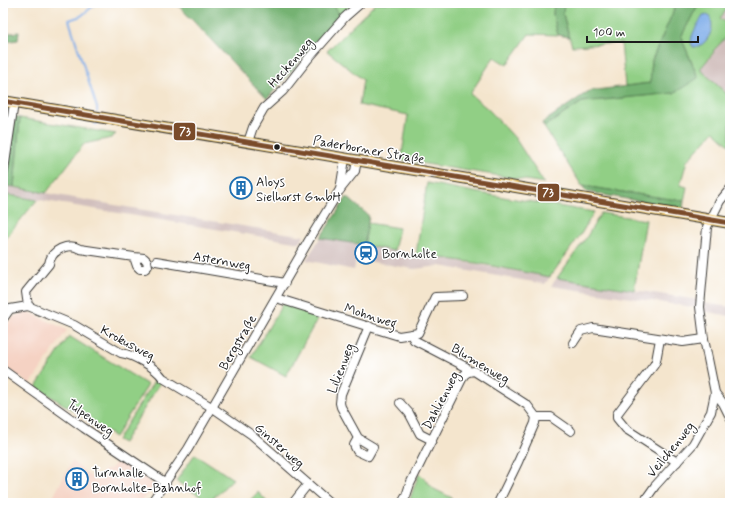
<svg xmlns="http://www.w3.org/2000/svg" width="733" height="506" font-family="Mynerve,sans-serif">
	<rect width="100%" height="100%" fill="#fff"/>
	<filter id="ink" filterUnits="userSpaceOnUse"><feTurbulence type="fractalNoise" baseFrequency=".025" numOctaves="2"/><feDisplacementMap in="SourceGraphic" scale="8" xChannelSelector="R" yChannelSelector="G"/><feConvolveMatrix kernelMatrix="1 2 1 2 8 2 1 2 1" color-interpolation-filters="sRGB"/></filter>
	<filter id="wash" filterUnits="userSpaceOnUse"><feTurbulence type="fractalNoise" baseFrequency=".012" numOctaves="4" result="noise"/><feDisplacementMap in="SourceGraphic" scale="16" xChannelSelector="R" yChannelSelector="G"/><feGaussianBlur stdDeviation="0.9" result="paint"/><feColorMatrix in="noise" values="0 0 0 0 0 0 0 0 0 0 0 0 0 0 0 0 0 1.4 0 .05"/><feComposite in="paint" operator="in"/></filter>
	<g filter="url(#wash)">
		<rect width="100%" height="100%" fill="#f4e5cd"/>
		<g fill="#f5d2c3">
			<path d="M27,311L67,330L30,385L3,365V331L13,317Z"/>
			<path d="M119,459L154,485L141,503H50L72,461L96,481L104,471L112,468Z"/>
		</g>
		<g fill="#d1bfbd">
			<path d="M722,3H730V26L720,18L728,9Z"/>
			<path d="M730,33V97L700,69L714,53L713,51Z"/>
			<path d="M5,186L126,207L304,236L300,243L3,194Z"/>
			<path d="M320,238L364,245L550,277L545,284L440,266L414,269L356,259L354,270L306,260Z"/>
			<path d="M557,278L698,300V308L551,286Z"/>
			<path d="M702,303L730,307V316L703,311Z"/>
		</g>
		<g fill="#91cf85" stroke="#567650">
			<path d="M333,3H354L340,16Z"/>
			<path d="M376,3H554L553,14L558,35L529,34L507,65L494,57L470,94L489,110L515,138L544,183L401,160L408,115L359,105L363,80L327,51Z"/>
			<path d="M564,3H677L652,60L650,83L625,86L621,43L572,46L563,14Z"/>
			<path d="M699,3H722L728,8L720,18L730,26V33L713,51L714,52L700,69L730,97V146L714,131L687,161L680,185L687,187L684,201L582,186L544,127L582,102L673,93L698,77L681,37Z"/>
			<path d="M3,114H8L3,145Z"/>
			<path d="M20,118L116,134L111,138L84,144L46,193L14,187Z"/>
			<path d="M427,183L479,193L594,212L581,234L550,277L482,264L416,254Z"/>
			<path d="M3,194L37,200L3,241Z"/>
			<path d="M601,213L646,220L634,290L557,278L586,238Z"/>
			<path d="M368,223L399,228L394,251L364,245Z"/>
			<path d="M283,303L320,314L286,376L251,357Z"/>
			<path d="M69,336L148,385L115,437L36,387Z"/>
			<path d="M155,380L160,383L123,443L117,440Z"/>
			<path d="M195,454L233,479L209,502L176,481Z"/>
			<path d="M419,473L434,489L452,498L450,503H417L410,499Z"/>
			<path d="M258,492L268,503H247Z"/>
		</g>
		<g fill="#74b272" stroke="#486747">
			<path d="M176,3H333L340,16L267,99Z"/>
			<path d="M554,3H564L563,14L569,37L558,35L553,14Z"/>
			<path d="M677,3H699L681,37L698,78L674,93L582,102L544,127L542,123L589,91L650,83L652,60Z"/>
			<path d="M19,32L18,40L3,42V34Z"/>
			<path d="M15,117L20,118L14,187L5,186Z"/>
			<path d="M582,186L684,201L683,209L587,192Z"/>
			<path d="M347,197L369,216L364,245L320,238Z"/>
		</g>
		<path fill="#80aeea" stroke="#4e6583" d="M708,15C718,25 707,48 693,47C687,39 698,24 703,16Z"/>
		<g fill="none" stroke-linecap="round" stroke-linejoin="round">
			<g stroke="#80aeea" stroke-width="2">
				<path d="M97,3L81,16L69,20L97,108V112"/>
				<path d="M95,124H97V122"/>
			</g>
		</g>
	</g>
	<g filter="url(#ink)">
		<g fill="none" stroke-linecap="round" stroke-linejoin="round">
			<g stroke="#3c3a37" stroke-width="10">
				<g id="minor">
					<path d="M248,142L253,127L264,108L283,91L308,59L345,17L361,3"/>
					<path d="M3,177L14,103"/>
					<path d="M340,190L345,159"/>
					<path d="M156,261L285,283"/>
					<path d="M276,298L399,336L418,333L435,297L463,296"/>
					<path d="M28,306L74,325L121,353C134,355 155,367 163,378L213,408L252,435L330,503"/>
					<path d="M3,319L10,309L28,306L26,292L49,264C51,250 68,242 80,249L134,257L144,258L147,261L148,266L145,269H140L137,266L134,257"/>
					<path d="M411,335L414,340L466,367L468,372"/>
					<path d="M660,339L656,361L654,365L617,414V418L626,429L677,462"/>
					<path d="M573,343L581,331L593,328L683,342L704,339"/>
					<path d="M3,370L84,428L166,483"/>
					<path d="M468,372L474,371L527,405L536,417H551L571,431"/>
					<path d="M715,393L723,403L730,417"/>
					<path d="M400,403L409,413L420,434L432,440"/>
					<path d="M358,438L354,445L357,451L368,456L373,447L358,438L341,407L340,403L341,394L369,326"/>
					<path d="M151,503L188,449L309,240L339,191L355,171L357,160"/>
					<path d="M293,503L308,484"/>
					<path d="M402,503L406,496L410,484L464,375L468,372"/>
					<path d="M498,503L518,462L535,423L536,417"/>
					<path d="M643,503L655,486L693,444L711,412L715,393L704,339L700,307L701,295L707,227L720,201L730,189"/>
				</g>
			</g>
			<g stroke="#3c3a37" stroke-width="12">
				<path id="major" d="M3,101L730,223"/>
			</g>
			<use href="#minor" stroke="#fff" stroke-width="8"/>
			<use href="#major" stroke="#eec569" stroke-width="10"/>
			<g stroke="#fff" stroke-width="8">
				<path id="bus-1" d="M3,101L730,223"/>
			</g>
			<use href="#bus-1" stroke="#7a4b2a" stroke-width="5"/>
		</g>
	</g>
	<defs>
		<g id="building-ring" transform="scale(1.15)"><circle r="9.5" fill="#fff" stroke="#1f6fb2" stroke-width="1.5"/><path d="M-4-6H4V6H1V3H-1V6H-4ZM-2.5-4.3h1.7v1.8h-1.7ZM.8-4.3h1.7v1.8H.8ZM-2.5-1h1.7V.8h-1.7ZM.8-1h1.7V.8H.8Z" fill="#1f6fb2"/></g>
		<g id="station-ring" transform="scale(1.15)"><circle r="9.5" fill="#fff" stroke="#1f6fb2" stroke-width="1.5"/><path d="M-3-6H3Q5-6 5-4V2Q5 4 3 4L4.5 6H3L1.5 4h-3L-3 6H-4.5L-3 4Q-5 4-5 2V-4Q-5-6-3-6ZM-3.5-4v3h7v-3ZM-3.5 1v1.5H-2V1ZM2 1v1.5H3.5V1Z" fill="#1f6fb2"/></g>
	</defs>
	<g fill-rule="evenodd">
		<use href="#building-ring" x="241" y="188"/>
		<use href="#station-ring" x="366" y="253"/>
		<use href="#building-ring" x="77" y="479"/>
	</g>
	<circle fill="#1c1c1c" stroke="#fff" stroke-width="1.5" cx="277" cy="147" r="3.5"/>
	<g text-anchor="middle" stroke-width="3" stroke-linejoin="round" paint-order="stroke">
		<g font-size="13" fill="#1c1c1c" stroke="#fff">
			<text transform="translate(290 62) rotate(-49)" y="5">Heckenweg</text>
			<text transform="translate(369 149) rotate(10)" y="5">Paderborner Straße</text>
			<text transform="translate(222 260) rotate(10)" y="5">Asternweg</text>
			<text transform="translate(371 315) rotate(18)" y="5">Mohnweg</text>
			<text transform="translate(128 342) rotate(28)" y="5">Krokusweg</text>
			<text transform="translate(237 342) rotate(-60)" y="5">Bergstraße</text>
			<text transform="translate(481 363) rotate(31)" y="5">Blumenweg</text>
			<text transform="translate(340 368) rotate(-69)" y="5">Lilienweg</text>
			<text transform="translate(440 400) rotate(-62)" y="5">Dahlienweg</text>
			<text transform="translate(91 417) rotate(35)" y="5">Tulpenweg</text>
			<text transform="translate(280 445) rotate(41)" y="5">Ginsterweg</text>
			<text transform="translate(670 449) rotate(-51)" y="5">Veilchenweg</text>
		</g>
		<g font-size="13" fill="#1c1c1c" stroke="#fff" text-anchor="start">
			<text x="256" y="186">Aloys<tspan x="256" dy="15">Sielhorst GmbH</tspan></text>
			<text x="382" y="258">Bornholte</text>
			<text x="92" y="477">Turnhalle<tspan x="92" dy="15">Bornholte-Bahnhof</tspan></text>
		</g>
	</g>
	<g stroke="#fff" stroke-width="1.5">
		<rect x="173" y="122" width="23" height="19" rx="4" fill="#7a4b2a"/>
		<rect x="537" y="183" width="23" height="19" rx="4" fill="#7a4b2a"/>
	</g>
	<g font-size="11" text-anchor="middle" font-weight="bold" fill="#fff">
		<text x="185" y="135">73</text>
		<text x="548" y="196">73</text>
	</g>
	<rect width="733" height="506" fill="none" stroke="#fff" stroke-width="16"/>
	<path d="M587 36v6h111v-6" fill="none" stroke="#1c1c1c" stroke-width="2"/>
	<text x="593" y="36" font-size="12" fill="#1c1c1c" stroke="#ffffff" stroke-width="3" paint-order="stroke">100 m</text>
</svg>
